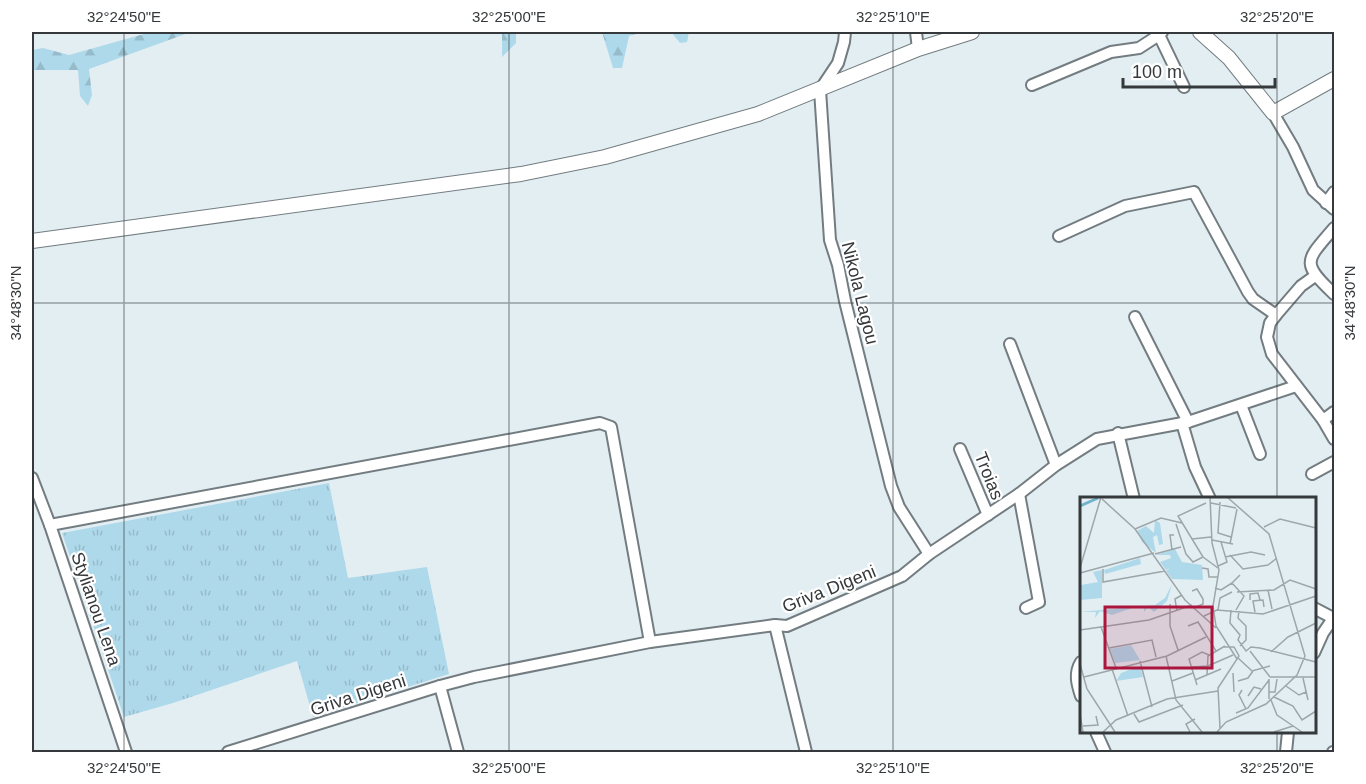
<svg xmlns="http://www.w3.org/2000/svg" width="1366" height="784" font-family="Helvetica,sans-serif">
	<defs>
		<pattern id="grass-tufts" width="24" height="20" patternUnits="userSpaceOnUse" patternTransform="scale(1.5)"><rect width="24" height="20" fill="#aed9ea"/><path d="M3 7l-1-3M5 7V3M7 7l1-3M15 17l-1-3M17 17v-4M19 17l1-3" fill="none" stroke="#96bbca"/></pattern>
		<pattern id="forest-firs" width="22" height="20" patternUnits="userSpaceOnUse" patternTransform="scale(1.5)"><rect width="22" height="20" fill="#aed9ea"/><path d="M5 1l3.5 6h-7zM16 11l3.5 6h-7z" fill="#96bbca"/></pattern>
	</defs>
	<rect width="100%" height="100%" fill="#e3eef3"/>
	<path fill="url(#grass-tufts)" d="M329,483L348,578L427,567L449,674L313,717L297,661L173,703L124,717L62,533Z"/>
	<g fill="url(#forest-firs)">
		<path d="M151,32H191L89,69L92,95L88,106L80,96L78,70H32V50L43,48L69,55Z"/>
		<path d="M502,32H516V43L502,57Z"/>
		<path d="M602,32H643L629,36L622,68H613Z"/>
		<path d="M671,32H689L687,42L680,43Z"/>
	</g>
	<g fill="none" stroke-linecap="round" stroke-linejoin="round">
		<g stroke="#737d81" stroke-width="14">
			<g id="minor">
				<path d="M845,32L844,42L838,63L820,90L830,240L838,265L845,301L891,486L899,507L929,554"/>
				<path d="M916,32L918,49"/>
				<path d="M1162,32L1159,35L1184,87"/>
				<path d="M1032,85L1111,52L1139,48L1159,35"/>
				<path d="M1273,113L1293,147L1313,190L1334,209"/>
				<path d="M1326,203L1334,192"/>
				<path d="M1334,228C1306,261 1300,262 1334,294"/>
				<path d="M1059,236L1125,206L1194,192L1248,292L1253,299L1276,315"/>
				<path d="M1315,276L1301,286L1276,315L1270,323L1267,337L1272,354L1323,420L1334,439"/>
				<path d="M1135,317L1188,422"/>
				<path d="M1010,344L1056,465"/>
				<path d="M1241,405L1260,454"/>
				<path d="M1323,420L1334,412"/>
				<path d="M1182,423L1195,467L1210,499"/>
				<path d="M1118,433L1134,499"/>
				<path d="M960,449L988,515"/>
				<path d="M1312,474L1334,462"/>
				<path d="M32,478L50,525L126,752"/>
				<path d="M1019,494L1039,602L1026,608"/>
				<path d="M50,525L600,423L611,427L650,642"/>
				<path d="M1314,608L1333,618"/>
				<path d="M775,625L806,752"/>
				<path d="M1314,653L1323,633L1334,617"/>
				<path d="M1081,662C1074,673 1077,684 1081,696"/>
				<path d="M440,686L458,752"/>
				<path d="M1096,732L1105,752"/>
				<path d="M228,752L440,686L474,677L650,642L775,625L787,626L902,576L929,554L1019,494L1056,465L1097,439L1188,422L1296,386"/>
				<path d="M1286,752L1288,732"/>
				<path d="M1333,752H1334"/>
			</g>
		</g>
		<g stroke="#737d81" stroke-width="16">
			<g id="tertiary">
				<path d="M1200,32L1229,58L1273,113L1334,79"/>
				<path d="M32,241L521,174L605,157L758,114L918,49L972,32"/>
			</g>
		</g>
		<use href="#minor" stroke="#fff" stroke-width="10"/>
		<use href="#tertiary" stroke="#fff" stroke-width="14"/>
	</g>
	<path fill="none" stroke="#35393b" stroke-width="1.5" stroke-opacity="0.45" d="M124,32V752M509,32V752M893,32V752M1277,32V499M32,303H1334M1277,732V752"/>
	<g text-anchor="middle" stroke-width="4.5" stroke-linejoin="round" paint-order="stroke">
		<g font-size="18" fill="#35393b" stroke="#fff">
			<text transform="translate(860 293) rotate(76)" y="6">Nikola Lagou</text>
			<text transform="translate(989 476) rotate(68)" y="6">Troias</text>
			<text transform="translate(829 589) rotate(-22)" y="6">Griva Digeni</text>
			<text transform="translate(96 609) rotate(71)" y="6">Stylianou Lena</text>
			<text transform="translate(358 695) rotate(-18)" y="6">Griva Digeni</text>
		</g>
	</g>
	<g transform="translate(1080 497)">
		<rect width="236" height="236" fill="#e3eef3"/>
		<path d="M75,23L80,26L83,47L79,48L77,38L73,40L76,56L62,45L57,34L66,29L74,36ZM95,52L102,65L122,68L123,83L92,82L86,74L90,71L86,73L80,65L91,61L90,58H76ZM60,61L61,67L25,77L24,73ZM22,73V101L0,103L1,88L18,85L13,75ZM51,148L60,163L35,166L30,152ZM60,169L63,180L36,184L41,176Z" fill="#aed9ea"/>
		<path d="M92,87L87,104L74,115L68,110L64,115V110L52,111L32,118L20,114L15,121L16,115H0L75,108L85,101Z" fill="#aed9ea"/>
		<path fill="none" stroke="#70b2cb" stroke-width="3" d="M0,9L18,1"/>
		<path fill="none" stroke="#9da6a9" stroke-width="1.5" d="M130,0L132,46L139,73L133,109L136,129L157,162M22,2L55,32L105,103L136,131M140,5L138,36L151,40M126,6L98,19L123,60L138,71M131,6L156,11M96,27L106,57L113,65L123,60M184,30L200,22L236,31M55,32L81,21L102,26M112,42L131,40M132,43L153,47M150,47L157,12M92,53L90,38H94M75,57L101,50M150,58L163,72L188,68L197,61M145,60L171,55L185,58M138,69L147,65L141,45M0,71L21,0M122,71L128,72L129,80H138M23,72V85L85,74M0,76L74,56M135,91L141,93L152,86M188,93L192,112M112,94L117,92L123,102V107L116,110M157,95L194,93L210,83L236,92M170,103V97L178,96L180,103M90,107V129L98,153M138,113L140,101L152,95M151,113L150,126L160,138L158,143L166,154L171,150L180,151L236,165M156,113L164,99L152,86L160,78M97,114L95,102L102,98M159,114L158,121L166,129V143L160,149M175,115L173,104L183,103L184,110M124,119L137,113L183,117L236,99M108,129L118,125L136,154M21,130L36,171M0,133L69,123L112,108M29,151L72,143L76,160M170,154L190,180M191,155L208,140L236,126M86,159L96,203L122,235M158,161L172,174L190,169M60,164L72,210M0,167L7,192L35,235M112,170L128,169L153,158M32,172L48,219M153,176L154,195M127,178L128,159L145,149M4,180L87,159L126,140M190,180H236M223,181L228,203M189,182V202M115,183L141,172M92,184L113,176M158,184L168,181L173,174M117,188L109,162L122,155L129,158M206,189L219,198L226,195M162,193L159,198L166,212M189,195H195L197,182M168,199L174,190L181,192M194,200L213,209L222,223L236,214M191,203L197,218L222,235M156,216L168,211L189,183M0,217L3,235M54,217L59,225L103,208M3,229L18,228L16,219M140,231L138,191L159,159L154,150H144M23,235L36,223L87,202L138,194M110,235L106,227L115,222M137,235L146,225L186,207L217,178L225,159L189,37L147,0M194,235L213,229"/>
		<path fill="#ac163e" fill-opacity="0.15" stroke="#ac163e" stroke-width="3" d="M25,110H132V171H25Z"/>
		<rect width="236" height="236" fill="none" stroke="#35393b" stroke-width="3"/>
	</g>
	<rect width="1366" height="784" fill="none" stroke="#ffffff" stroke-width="66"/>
	<path d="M1123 78v9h152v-9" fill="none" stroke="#35393b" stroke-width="3"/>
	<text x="1132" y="78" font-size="18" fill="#35393b" stroke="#ffffff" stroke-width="4.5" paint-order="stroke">100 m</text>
	<rect x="33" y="33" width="1300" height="718" fill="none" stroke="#35393b" stroke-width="2"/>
	<g font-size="15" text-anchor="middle" fill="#35393b">
		<text x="124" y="22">32°24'50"E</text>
		<text x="509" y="22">32°25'00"E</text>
		<text x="893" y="22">32°25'10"E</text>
		<text x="1277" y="22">32°25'20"E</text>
		<text transform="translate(16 303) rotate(-90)" y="5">34°48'30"N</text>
		<text transform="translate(1350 303) rotate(-90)" y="5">34°48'30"N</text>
		<text x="124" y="773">32°24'50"E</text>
		<text x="509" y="773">32°25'00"E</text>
		<text x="893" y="773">32°25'10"E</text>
		<text x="1277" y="773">32°25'20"E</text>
	</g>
</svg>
